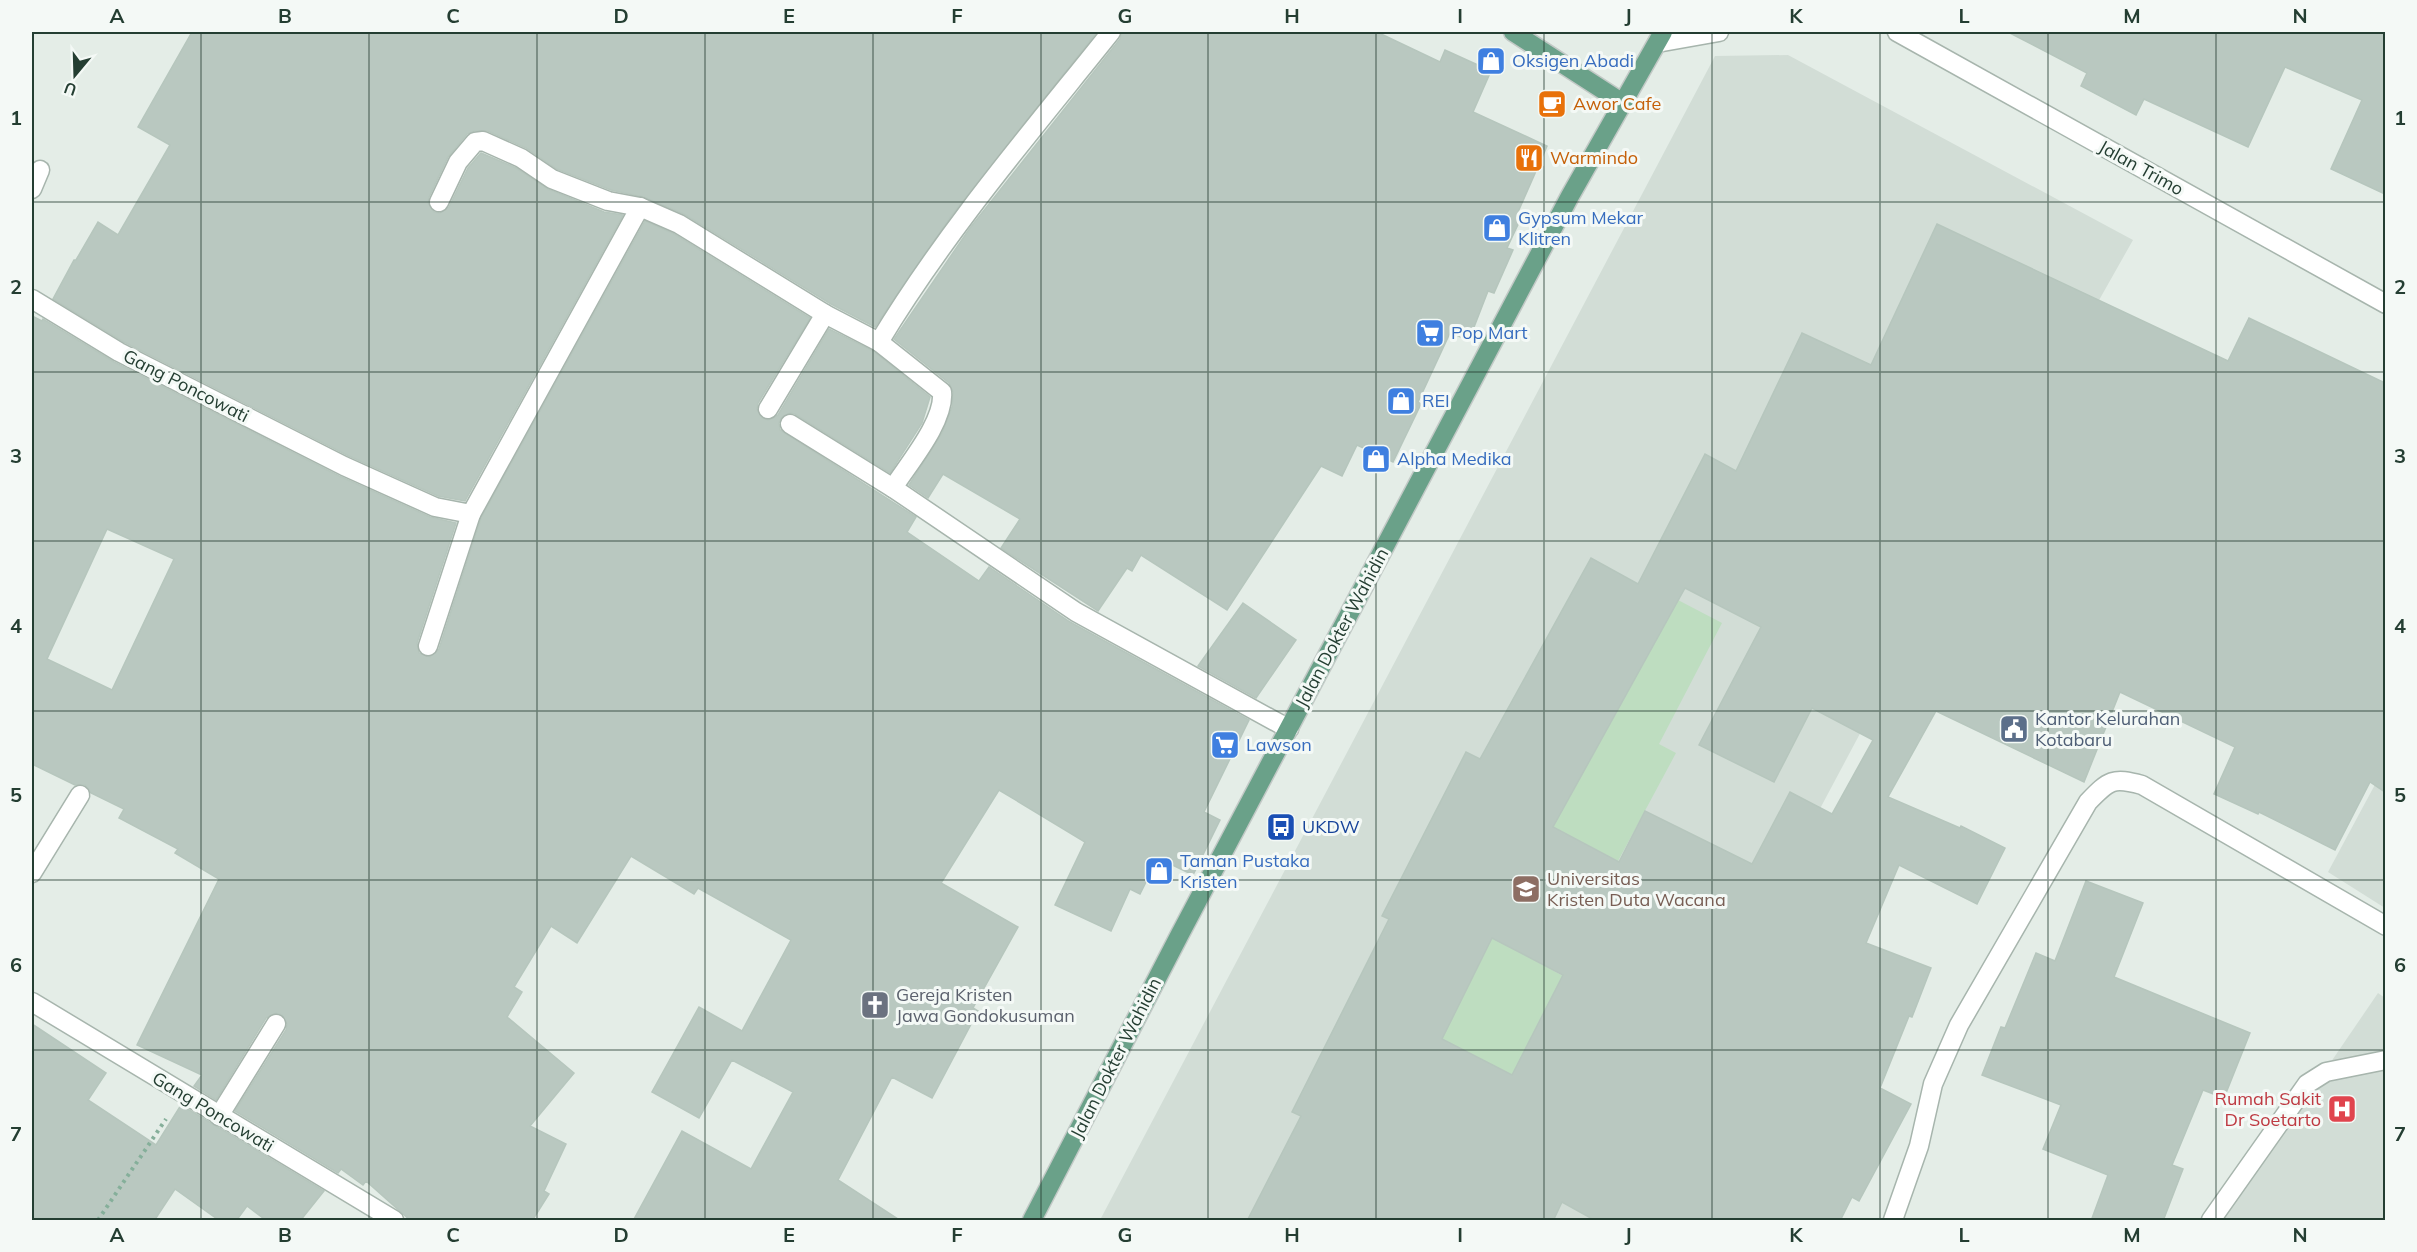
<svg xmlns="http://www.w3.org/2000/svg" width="2417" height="1252" font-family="Mulish,sans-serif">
	<rect width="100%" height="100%" fill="#e4ede7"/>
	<g fill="#d2ddd6">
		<path d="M1788,55L2133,240L1954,557L1601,1220H1100L1715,56Z"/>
		<path d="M2385,766V908L2328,872Z"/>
		<path d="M2378,993L2385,998V1220H2223Z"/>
	</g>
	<g fill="#beddc0">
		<path d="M1678,600L1722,623L1659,744L1676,753L1618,861L1538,819Z"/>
		<path d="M1483,932L1563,976L1513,1075L1499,1069L1382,1160L1477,968Z"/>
	</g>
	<g fill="#b9c8c0" stroke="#b6c6bd" stroke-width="1.5" fill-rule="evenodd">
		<path d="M192,32H1097L952,215L875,327L831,304L684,214L644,197L611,190L557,169L526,148L488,131H474L467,134L448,157L429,197L428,203L434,212L440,213L449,207L468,168L481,153L516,168L548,189L604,212L623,215L465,501L438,496L349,456L124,342L53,299L74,260H76L98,222L118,235L170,145L138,127Z"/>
		<path d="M1122,32H1377L1440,62L1445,50L1491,71L1473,112L1547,146L1518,212L1523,214L1507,248L1513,250L1494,293L1488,291L1469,340L1450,333L1418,402L1421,404L1393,462L1357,445L1342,476L1321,466L1227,610L1141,555L1132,571L1127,568L1098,611L1001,548L1020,519L943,474L928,498L909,485L942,433L952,407L953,392L949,383L894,339L970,228L1120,39Z"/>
		<path d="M2008,32H2385V194L2331,169L2362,100L2285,67L2248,147L2144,99L2136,115L2081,86L2087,73Z"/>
		<path d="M645,221L674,234L810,318L758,403L757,409L762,418L768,420L778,415L829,329L873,351L930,397L922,423L890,473L795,414L790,413L781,418L779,423L780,430L916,517L907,532L979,581L989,567L1070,622L1249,720L1204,812L1220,820L1193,875L1158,858L1140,894L1130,889L1111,931L1055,905L1085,842L999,790L941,883L1018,927L973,1008L978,1011L932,1098L892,1077L838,1180L901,1221H633L682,1131L751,1169L793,1092L732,1060L699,1118L652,1092L699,1007L742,1031L791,940L698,888L694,894L631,856L577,943L551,926L514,987L522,992L507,1017L574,1073L530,1126L566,1144L544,1191L549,1194L532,1221H411L366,1181L363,1185L341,1169L338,1173L235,1111L286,1030L287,1024L282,1015L276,1013L266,1018L216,1100L194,1086L202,1075L137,1045L219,879L175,853L178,849L119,818L124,809L91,793L85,785H75L32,764V316L42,321L43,319L114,362L339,476L430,517L456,523L417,643L419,653L430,657L439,649L481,518ZM107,529L174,559L112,690L47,659Z"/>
		<path d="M1937,224L2228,361L2249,318L2385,383V792L2370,782L2335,850L2259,812L2258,814L2214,794L2235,747L2120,692L2084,782L1936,711L1888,797L1960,828L1961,826L2005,848L1977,904L1899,865L1866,943L1931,968L1912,1017L1909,1016L1880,1088L1911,1104L1859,1201L1852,1197L1840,1221H1596L1562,1202L1553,1221H1247L1301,1116L1292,1112L1389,919L1382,916L1466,752L1480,759L1591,558L1638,584L1705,454L1736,471L1802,333L1871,365ZM1685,588L1761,627L1699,745L1774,782L1812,708L1873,740L1832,814L1790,792L1752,864L1645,811L1619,862L1553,827ZM1492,938L1563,975L1512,1075L1442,1039Z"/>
		<path d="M1243,603L1296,640L1256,698L1198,666Z"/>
		<path d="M2086,881L2143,903L2114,977L2250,1033L2224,1098L2203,1090L2172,1165L2183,1169L2163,1221H2091L2108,1175L2043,1149L2061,1105L1982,1075L2001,1027L2005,1028L2036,953L2055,961Z"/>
		<path d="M32,1024L106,1073L88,1100L156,1145L181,1105L324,1191L300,1221H267L247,1206L236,1221H220L175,1189L154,1221H32Z"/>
	</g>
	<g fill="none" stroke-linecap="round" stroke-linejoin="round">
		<g stroke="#a7b5ad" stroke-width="21">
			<g id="minor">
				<path d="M1897,32L2386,304"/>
				<path d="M1657,43L1719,32"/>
				<path d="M32,189L40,170"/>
				<path d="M439,202L458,162L475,142L483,141L521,158L552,179L608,201L640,207L679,224L825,314L879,342L942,392C945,421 909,463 893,488L1076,612L1289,729"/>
				<path d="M32,299L119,352L344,466L435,507L471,514L640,207"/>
				<path d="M879,342C946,231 1031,132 1111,32"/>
				<path d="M768,409L825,314"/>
				<path d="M790,424L893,488"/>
				<path d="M428,646L471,514"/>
				<path d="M32,873L80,795"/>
				<path d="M32,1002L394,1220"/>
				<path d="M219,1116L276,1024"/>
				<path d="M1893,1220L1919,1146L1933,1084L1959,1025L2088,802C2109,780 2113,777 2142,785L2386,926"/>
				<path d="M2211,1220L2307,1084L2326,1072L2386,1060"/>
			</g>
		</g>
		<g stroke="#c2c9c6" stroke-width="21">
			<g id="major">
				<path d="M1513,32L1623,103"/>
				<path d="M1032,1220L1179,936L1570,196L1663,32"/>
			</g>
		</g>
		<path stroke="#85af9a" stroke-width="4" stroke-dasharray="3 4.5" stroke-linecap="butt" d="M98,1220L166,1119"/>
		<use href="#minor" stroke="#fff" stroke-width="18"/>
		<use href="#major" stroke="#6aa189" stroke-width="18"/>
	</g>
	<path fill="none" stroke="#243e32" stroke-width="1.5" stroke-opacity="0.55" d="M201,32V1220M369,32V1220M537,32V1220M705,32V1220M873,32V1220M1041,32V1220M1208,32V1220M1376,32V1220M1544,32V1220M1712,32V1220M1880,32V1220M2048,32V1220M2216,32V1220M32,202H2386M32,372H2386M32,541H2386M32,711H2386M32,880H2386M32,1050H2386"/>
	<defs>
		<g id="shop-square" transform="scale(1.5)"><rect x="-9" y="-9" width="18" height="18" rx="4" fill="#3f7fe0" stroke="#f4f9f6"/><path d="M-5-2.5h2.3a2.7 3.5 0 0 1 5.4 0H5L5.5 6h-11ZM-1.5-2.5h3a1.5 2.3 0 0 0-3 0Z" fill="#fff"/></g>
		<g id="cafe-square" transform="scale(1.5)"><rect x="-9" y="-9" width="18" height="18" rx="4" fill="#e8710a" stroke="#f4f9f6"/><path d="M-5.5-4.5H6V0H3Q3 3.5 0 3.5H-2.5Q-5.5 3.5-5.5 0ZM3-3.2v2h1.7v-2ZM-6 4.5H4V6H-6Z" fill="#fff"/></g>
		<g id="restaurant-square" transform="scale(1.5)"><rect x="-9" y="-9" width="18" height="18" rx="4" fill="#e8710a" stroke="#f4f9f6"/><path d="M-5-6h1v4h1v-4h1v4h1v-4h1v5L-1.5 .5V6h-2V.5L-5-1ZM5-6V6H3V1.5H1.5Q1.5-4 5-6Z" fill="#fff"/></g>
		<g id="supermarket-square" transform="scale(1.5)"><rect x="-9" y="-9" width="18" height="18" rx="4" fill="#3f7fe0" stroke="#f4f9f6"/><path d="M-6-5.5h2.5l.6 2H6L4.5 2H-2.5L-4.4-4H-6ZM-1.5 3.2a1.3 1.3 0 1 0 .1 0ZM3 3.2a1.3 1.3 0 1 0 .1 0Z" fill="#fff"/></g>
		<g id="civic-square" transform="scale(1.5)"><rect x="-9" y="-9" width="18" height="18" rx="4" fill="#5c6f8a" stroke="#f4f9f6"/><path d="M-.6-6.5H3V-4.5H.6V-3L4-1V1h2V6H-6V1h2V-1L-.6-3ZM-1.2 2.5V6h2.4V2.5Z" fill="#fff"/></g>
		<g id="bus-square" transform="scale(1.5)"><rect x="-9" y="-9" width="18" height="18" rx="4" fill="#1a4fb4" stroke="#f4f9f6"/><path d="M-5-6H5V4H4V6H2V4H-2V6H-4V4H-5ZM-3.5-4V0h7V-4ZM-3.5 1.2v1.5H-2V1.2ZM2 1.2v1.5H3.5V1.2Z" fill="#fff"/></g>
		<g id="university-square" transform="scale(1.5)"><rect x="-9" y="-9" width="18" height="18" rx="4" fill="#8d6e63" stroke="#f4f9f6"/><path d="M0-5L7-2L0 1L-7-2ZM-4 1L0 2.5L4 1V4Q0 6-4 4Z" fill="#fff"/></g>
		<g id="church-square" transform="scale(1.5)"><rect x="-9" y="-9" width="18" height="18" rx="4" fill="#6b7280" stroke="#f4f9f6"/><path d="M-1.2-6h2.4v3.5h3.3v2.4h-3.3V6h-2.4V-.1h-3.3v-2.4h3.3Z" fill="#fff"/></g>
		<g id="hospital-square" transform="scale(1.5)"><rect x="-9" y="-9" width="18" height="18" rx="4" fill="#e0444e" stroke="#f4f9f6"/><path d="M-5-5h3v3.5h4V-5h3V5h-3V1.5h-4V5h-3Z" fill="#fff"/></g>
	</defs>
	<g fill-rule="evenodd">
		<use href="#shop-square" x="1491" y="61"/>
		<use href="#cafe-square" x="1552" y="104"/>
		<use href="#restaurant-square" x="1529" y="158"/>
		<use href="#shop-square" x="1497" y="228"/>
		<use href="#supermarket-square" x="1430" y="333"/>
		<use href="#shop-square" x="1401" y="401"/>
		<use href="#shop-square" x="1376" y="459"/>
		<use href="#civic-square" x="2014" y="729"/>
		<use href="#supermarket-square" x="1225" y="745"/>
		<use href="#bus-square" x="1281" y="827"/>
		<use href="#shop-square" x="1159" y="871"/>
		<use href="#university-square" x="1526" y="889"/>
		<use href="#church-square" x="875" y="1005"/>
		<use href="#hospital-square" x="2342" y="1109"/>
	</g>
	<g text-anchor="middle" stroke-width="6" stroke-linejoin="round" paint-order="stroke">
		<g font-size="18" fill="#366cbe" stroke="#f4f9f6" text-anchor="start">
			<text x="1512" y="67">Oksigen Abadi</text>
			<text x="1518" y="224">Gypsum Mekar<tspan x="1518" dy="21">Klitren</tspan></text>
			<text x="1451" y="339">Pop Mart</text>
			<text x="1422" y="407">REI</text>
			<text x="1397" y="465">Alpha Medika</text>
			<text x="1246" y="751">Lawson</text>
			<text x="1180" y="867">Taman Pustaka<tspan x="1180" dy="21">Kristen</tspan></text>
		</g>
		<g font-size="18" fill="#c56008" stroke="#f4f9f6" text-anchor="start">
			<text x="1573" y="110">Awor Cafe</text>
			<text x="1550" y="164">Warmindo</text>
		</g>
		<g font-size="18" fill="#243e32" stroke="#f4f9f6">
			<text transform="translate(2141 168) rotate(29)" y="6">Jalan Trimo</text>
			<text transform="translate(186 386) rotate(27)" y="6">Gang Poncowati</text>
			<text transform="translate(1342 628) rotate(-62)" y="6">Jalan Dokter Wahidin</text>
			<text transform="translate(1116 1058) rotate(-63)" y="6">Jalan Dokter Wahidin</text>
			<text transform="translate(213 1112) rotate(31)" y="6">Gang Poncowati</text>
		</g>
		<g font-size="18" fill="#4e5e75" stroke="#f4f9f6" text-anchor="start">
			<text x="2035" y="725">Kantor Kelurahan<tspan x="2035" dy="21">Kotabaru</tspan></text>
		</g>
		<g font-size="18" fill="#164399" stroke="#f4f9f6" text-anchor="start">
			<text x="1302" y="833">UKDW</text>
		</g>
		<g font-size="18" fill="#785e54" stroke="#f4f9f6" text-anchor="start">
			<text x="1547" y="885">Universitas<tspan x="1547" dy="21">Kristen Duta Wacana</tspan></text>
		</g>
		<g font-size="18" fill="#5b616d" stroke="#f4f9f6" text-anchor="start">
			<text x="896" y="1001">Gereja Kristen<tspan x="896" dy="21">Jawa Gondokusuman</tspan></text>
		</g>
		<g font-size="18" fill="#be3a42" stroke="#f4f9f6" text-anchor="end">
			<text x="2321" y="1105">Rumah Sakit<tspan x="2321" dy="21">Dr Soetarto</tspan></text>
		</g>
	</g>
	<rect width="2417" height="1252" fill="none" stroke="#f4f9f6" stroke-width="66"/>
	<g transform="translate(75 75) rotate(199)" stroke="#f4f9f6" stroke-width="4.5" paint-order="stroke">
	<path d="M0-4.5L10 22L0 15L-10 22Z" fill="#243e32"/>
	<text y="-9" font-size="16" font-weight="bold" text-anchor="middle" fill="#243e32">U</text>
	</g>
	<rect x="33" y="33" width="2351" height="1186" fill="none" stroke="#243e32" stroke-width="2"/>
	<g font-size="20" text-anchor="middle" font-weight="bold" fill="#243e32">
		<text x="117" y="23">A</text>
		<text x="285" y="23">B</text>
		<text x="453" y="23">C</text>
		<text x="621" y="23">D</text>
		<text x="789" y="23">E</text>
		<text x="957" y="23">F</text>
		<text x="1125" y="23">G</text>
		<text x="1292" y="23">H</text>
		<text x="1460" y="23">I</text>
		<text x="1628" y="23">J</text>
		<text x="1796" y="23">K</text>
		<text x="1964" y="23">L</text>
		<text x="2132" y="23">M</text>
		<text x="2300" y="23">N</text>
		<text x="16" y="125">1</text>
		<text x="2400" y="125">1</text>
		<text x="16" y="294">2</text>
		<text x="2400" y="294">2</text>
		<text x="16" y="463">3</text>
		<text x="2400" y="463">3</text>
		<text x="16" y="633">4</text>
		<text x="2400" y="633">4</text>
		<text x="16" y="802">5</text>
		<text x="2400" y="802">5</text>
		<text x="16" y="972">6</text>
		<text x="2400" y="972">6</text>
		<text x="16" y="1141">7</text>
		<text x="2400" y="1141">7</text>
		<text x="117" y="1242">A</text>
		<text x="285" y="1242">B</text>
		<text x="453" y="1242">C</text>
		<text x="621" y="1242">D</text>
		<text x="789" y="1242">E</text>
		<text x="957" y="1242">F</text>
		<text x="1125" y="1242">G</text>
		<text x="1292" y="1242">H</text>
		<text x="1460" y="1242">I</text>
		<text x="1628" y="1242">J</text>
		<text x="1796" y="1242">K</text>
		<text x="1964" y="1242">L</text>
		<text x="2132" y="1242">M</text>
		<text x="2300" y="1242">N</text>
	</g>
</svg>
